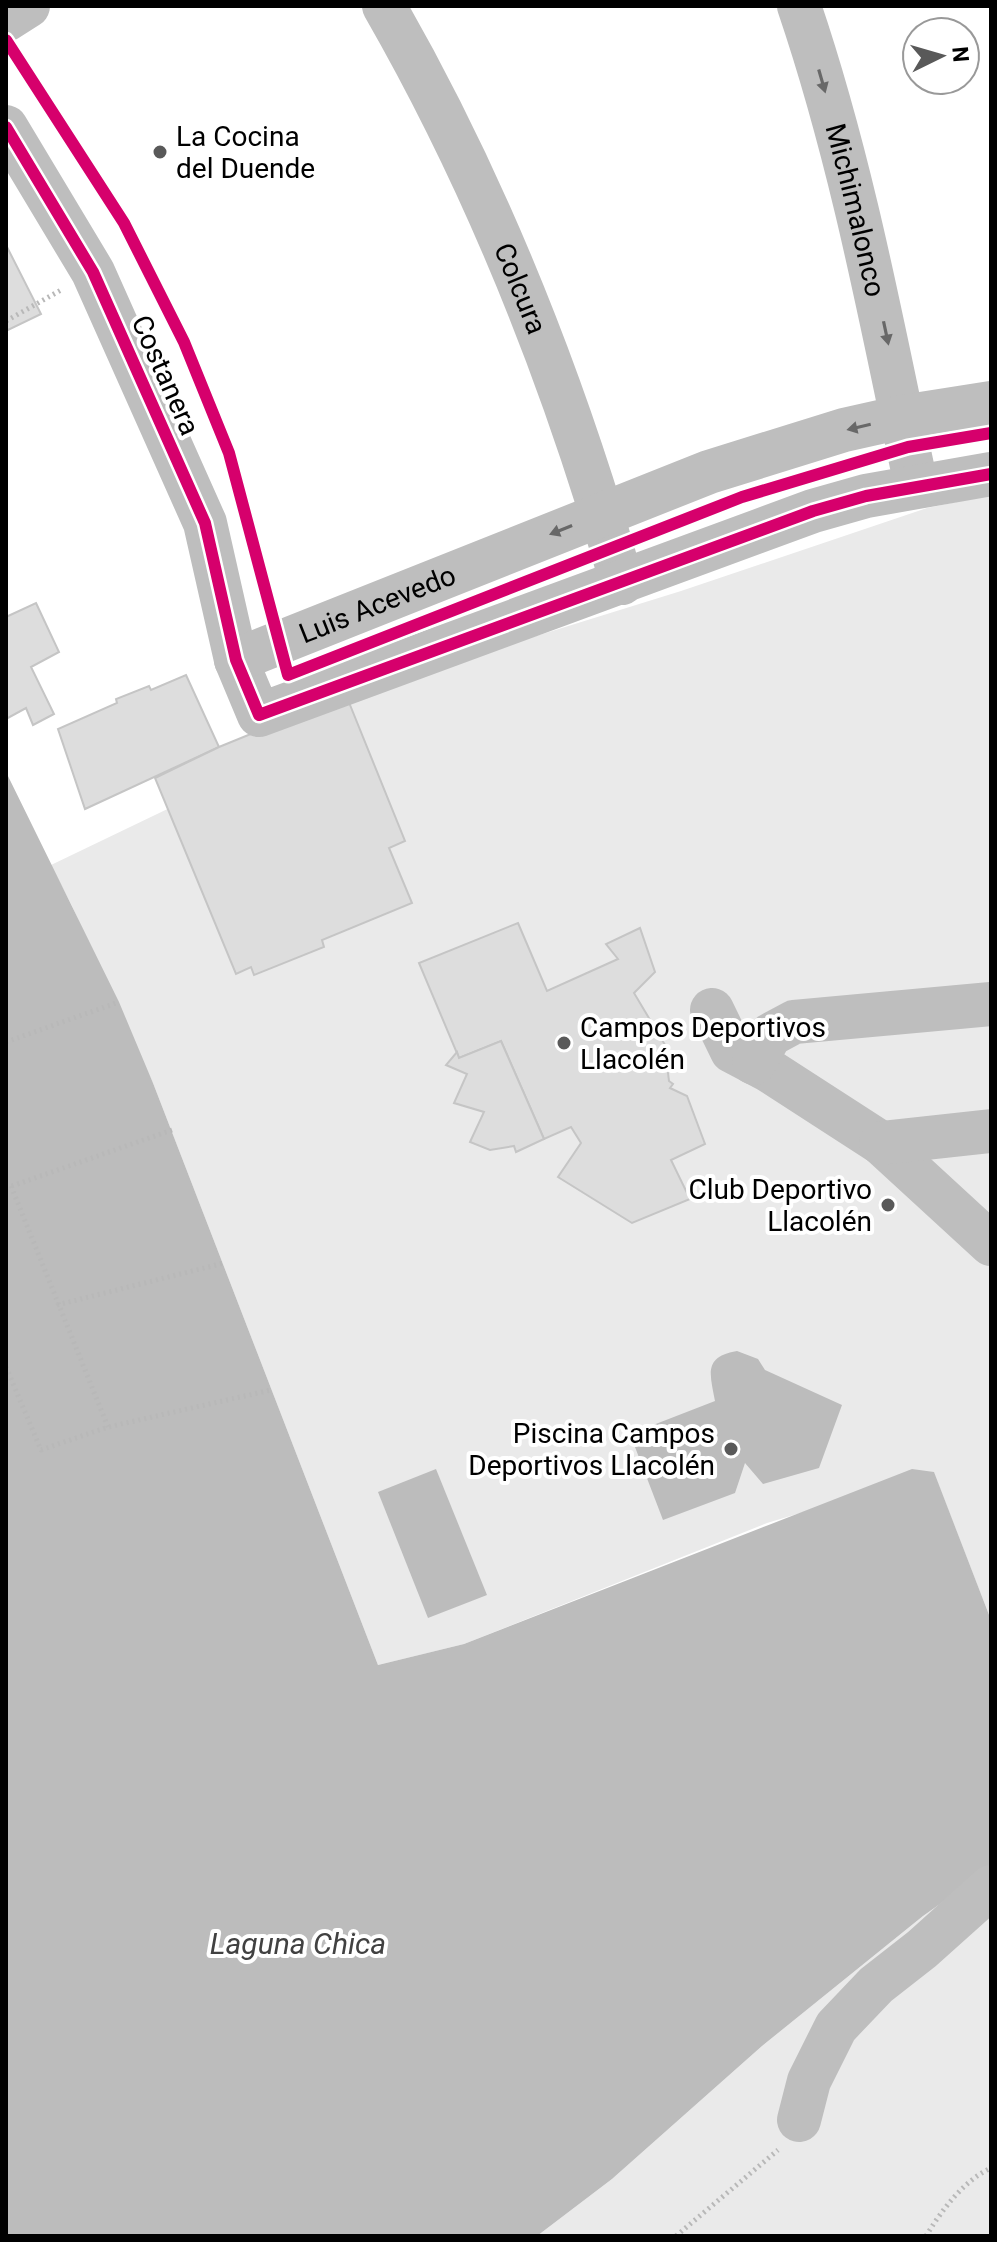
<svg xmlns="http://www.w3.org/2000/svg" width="997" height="2242" font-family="Roboto,sans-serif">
	<rect width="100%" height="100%" fill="#fff"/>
	<g fill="#eaeaea">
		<path d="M991,495V1620L934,1473L767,1523L464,1644L378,1665L153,1083L72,906L51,865L232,778L346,695L681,591L927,508Z"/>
		<path d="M991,1868V2236H537L612,2179L762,2046L923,1916Z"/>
	</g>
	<g fill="#bcbcbc">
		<path d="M6,772L119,1002L153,1083L378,1665L464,1644L912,1469L934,1472L991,1620V1868L923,1916L762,2046L612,2179L537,2236H6Z"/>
		<path d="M737,1351L758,1359L765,1370L842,1405L819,1468L763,1484L745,1463L735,1493L663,1520L630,1434L715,1401C710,1374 703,1357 737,1351Z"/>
		<path d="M436,1469L487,1595L428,1618L378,1492Z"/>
	</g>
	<g fill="#ddd" stroke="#c5c5c5" stroke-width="2">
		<path d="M6,245L41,314L8,330L6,327Z"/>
		<path d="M36,603L59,652L31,667L54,714L33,725L26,708L6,719V617Z"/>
		<path d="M186,675L219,747L85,809L58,729L117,703L116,699L149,686L151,690Z"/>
		<path d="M346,695L405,841L389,848L412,903L322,940L324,947L254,975L251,967L236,974L155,778L219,747Z"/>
		<path d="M518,923L547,991L618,959L606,944L640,928L655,972L634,993L677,1065L668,1073L669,1081L673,1084L670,1088L687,1096L705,1144L671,1160L690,1199L632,1223L558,1177L581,1143L571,1127L544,1139L501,1041L459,1058L419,963Z"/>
		<path d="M501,1041L544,1139L516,1152L514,1146L490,1150L470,1142L484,1112L454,1103L467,1074L446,1065L457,1052L459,1058Z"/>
	</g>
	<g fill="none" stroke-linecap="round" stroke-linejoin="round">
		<g stroke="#b8b8b8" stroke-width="5" stroke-dasharray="2 4" stroke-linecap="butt">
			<path d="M6,321L61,290"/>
			<path d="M6,1042L119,1002"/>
			<path d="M11,1186L108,1427"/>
			<path d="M6,1188L172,1130"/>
			<path d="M57,1305L224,1263"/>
			<path d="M6,1367L41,1450L108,1427L271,1390"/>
			<path d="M676,2236L778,2150"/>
			<path d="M926,2236C942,2210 963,2181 991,2168"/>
		</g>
		<g stroke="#bebebe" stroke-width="44">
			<path id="s1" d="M384,6C488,187 565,383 622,583"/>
			<path id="s2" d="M799,6C852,162 882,324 916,485"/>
			<path d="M6,20L28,6"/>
			<path d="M6,127L93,272L205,523L236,660L259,715L813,511L866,496L991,474"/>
			<path id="s3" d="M236,660L709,472L844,430L902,417L991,403"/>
			<path d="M712,1010L732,1051L768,1070L881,1143L991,1244"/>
			<path d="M754,1063L770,1035L794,1022L991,1004"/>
			<path d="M881,1143L991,1131"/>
			<path d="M799,2120L809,2081L836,2027L876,1985L922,1949L991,1887"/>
		</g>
		<g stroke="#fff" stroke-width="17">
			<g id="cycleway">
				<path d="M6,40L124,223L184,342L229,453L288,675L742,497L908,447L991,433"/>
				<path d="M6,127L93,272L205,523L236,660L259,715L813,511L866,496L991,474"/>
			</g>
		</g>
		<use href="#cycleway" stroke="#d6006c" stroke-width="12"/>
	</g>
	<defs><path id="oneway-solid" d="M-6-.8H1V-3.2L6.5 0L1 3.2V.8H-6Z" transform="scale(2)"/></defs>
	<g fill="#686868">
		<use href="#oneway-solid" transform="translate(822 81) rotate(74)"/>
		<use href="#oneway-solid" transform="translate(886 333) rotate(78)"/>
		<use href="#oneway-solid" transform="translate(859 427) rotate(167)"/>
		<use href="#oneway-solid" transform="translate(561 530) rotate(158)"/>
	</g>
	<g fill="#595959" stroke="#fff" stroke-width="3">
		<circle cx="160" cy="152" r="8"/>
		<circle cx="564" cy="1043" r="8"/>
		<circle cx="888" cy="1205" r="8"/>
		<circle cx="731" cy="1449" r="8"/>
	</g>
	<g text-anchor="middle" stroke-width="8" stroke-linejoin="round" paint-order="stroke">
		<g font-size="28" fill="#000" stroke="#fff" text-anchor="start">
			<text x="176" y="146">La Cocina<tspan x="176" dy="32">del Duende</tspan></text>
			<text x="580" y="1037">Campos Deportivos<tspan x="580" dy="32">Llacolén</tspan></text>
			<text x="872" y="1199" text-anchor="end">Club Deportivo<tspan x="872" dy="32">Llacolén</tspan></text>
			<text x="715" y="1443" text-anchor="end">Piscina Campos<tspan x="715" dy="32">Deportivos Llacolén</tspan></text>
		</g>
		<g font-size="28" fill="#000" stroke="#fff">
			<text dy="10" stroke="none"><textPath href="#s2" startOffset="212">Michimalonco</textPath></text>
			<text dy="10" stroke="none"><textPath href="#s1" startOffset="314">Colcura</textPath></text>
			<text transform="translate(166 375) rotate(66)" y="10">Costanera</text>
			<text dy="10" stroke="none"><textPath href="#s3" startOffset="152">Luis Acevedo</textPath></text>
		</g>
		<g font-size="30" font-style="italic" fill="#414141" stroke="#fff">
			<text x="298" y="1954">Laguna Chica</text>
		</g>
	</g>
	<rect width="997" height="2242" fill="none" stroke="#000000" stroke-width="16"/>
	<g transform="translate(941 56) rotate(85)"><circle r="38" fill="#ffffff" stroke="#999999" stroke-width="2"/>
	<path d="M0-6L14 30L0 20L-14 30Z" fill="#595959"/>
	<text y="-12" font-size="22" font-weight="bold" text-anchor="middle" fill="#000000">N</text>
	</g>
</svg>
